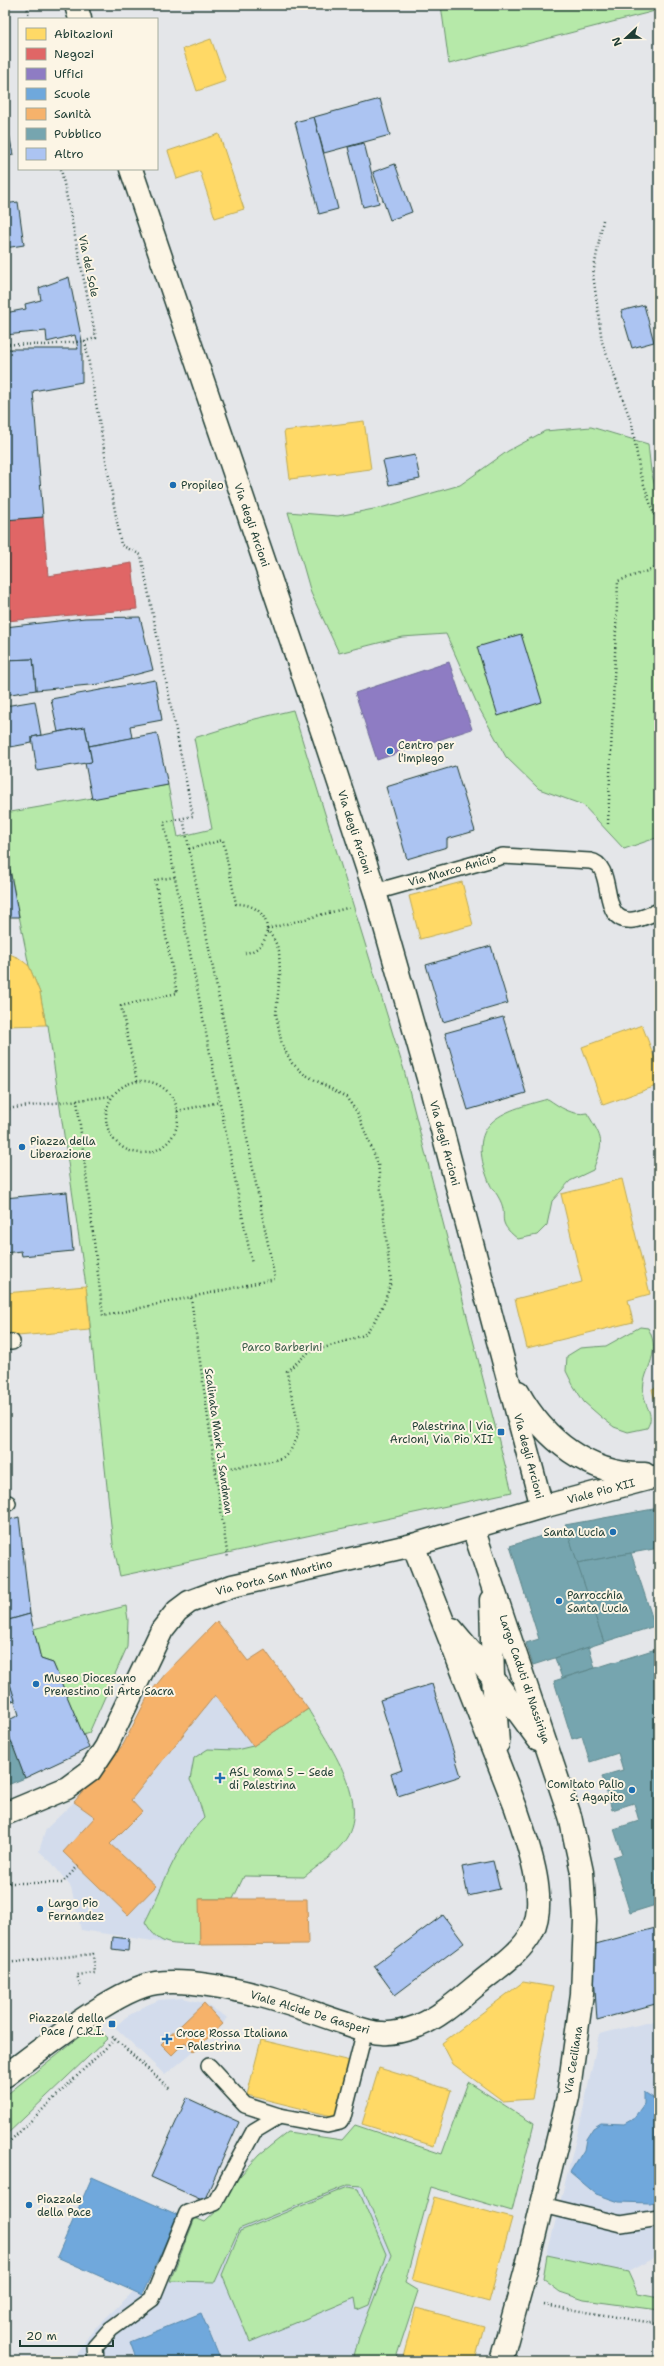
<svg xmlns="http://www.w3.org/2000/svg" width="664" height="2366" font-family="'Shantell Sans',sans-serif">
	<rect width="100%" height="100%" fill="#e4e6e9"/>
	<filter id="ink" filterUnits="userSpaceOnUse"><feTurbulence type="fractalNoise" baseFrequency=".025" numOctaves="2"/><feDisplacementMap in="SourceGraphic" scale="8" xChannelSelector="R" yChannelSelector="G"/><feConvolveMatrix kernelMatrix="1 2 1 2 8 2 1 2 1" color-interpolation-filters="sRGB"/></filter>
	<g filter="url(#ink)">
		<g fill="#d3dcec">
			<path d="M217,1621L248,1661L265,1650L308,1709L341,1767L351,1790L354,1813L352,1828L343,1844L304,1877L244,1876L233,1899H200V1945L166,1943L81,1930L71,1887L52,1863L39,1851L46,1829L74,1802L123,1745Z"/>
			<path d="M183,1998L204,2003L228,2018L194,2051L165,2075L115,2027L126,2017L147,2005L159,2000Z"/>
			<path d="M659,2020V2255L628,2272L547,2255L582,2115L599,2034Z"/>
			<path d="M288,2132L355,2172L391,2255L359,2337L353,2361H76L78,2352L91,2332L134,2291L159,2304L195,2218L205,2222L223,2205L230,2187L260,2154Z"/>
		</g>
		<g fill="#b6e9a9" stroke="#6a936e">
			<path d="M441,5H659V10L449,64Z"/>
			<path d="M591,427L648,444L651,471L659,502V837L624,849L583,805L539,789L506,757L479,708L446,634L402,637L339,653L311,593L288,512L338,516L384,507L460,485L508,451L545,431Z"/>
			<path d="M293,710L404,1070L512,1492L120,1576L113,1544L86,1286L48,1025H46L40,993L29,966L5,845V813L168,785L178,837L212,829L194,738L255,719Z"/>
			<path d="M548,1099C560,1107 572,1116 587,1113C604,1141 604,1140 593,1170L570,1181L552,1201L547,1225L537,1235L518,1239C494,1220 509,1218 500,1200C497,1193 491,1188 489,1182C465,1122 499,1112 548,1099Z"/>
			<path d="M640,1327L648,1328C664,1357 639,1371 644,1396C646,1409 655,1415 647,1428L628,1432L614,1427L600,1416L584,1402L573,1385L566,1371L567,1356L580,1348L606,1346Z"/>
			<path d="M126,1606L128,1620L127,1647L89,1733L83,1735L53,1663L41,1659L33,1629Z"/>
			<path d="M308,1709C328,1744 374,1805 343,1843C333,1856 316,1867 304,1877L244,1876L233,1899H200V1945C172,1943 161,1949 145,1922C164,1886 175,1846 204,1818L197,1794L190,1780L194,1758L208,1749L236,1750L253,1746Z"/>
			<path d="M94,2025L108,2038L5,2136V2096Z"/>
			<path d="M468,2082L534,2124L512,2211L431,2187L405,2283L418,2291L395,2361H353L359,2337L391,2255L362,2186L348,2185L239,2229L215,2282L170,2281L195,2218L205,2222L223,2205L230,2187L260,2154L288,2132L342,2140L355,2125L442,2154Z"/>
			<path d="M348,2187L358,2189L386,2254L369,2305L357,2310L355,2298L250,2342L222,2275L240,2231Z"/>
			<path d="M547,2255L628,2272L638,2294L659,2298V2310L584,2300L560,2292L543,2279Z"/>
		</g>
		<g fill="#ffd966" stroke="#bcaa57">
			<path d="M211,39L226,81L197,91L183,49Z"/>
			<path d="M219,134L244,209L215,218L200,171L177,179L168,151Z"/>
			<path d="M364,421L371,469L290,479L284,431Z"/>
			<path d="M462,882L473,925L420,939L409,896Z"/>
			<path d="M5,952L19,958L29,966L40,993L46,1025L5,1026Z"/>
			<path d="M642,1025L659,1069V1085L603,1105L582,1047Z"/>
			<path d="M622,1179L650,1294L628,1300L633,1322L527,1348L515,1299L582,1282L561,1194Z"/>
			<path d="M86,1286L90,1330L5,1337V1293Z"/>
			<path d="M659,1387V1411H657L652,1389Z"/>
			<path d="M523,1982L553,1987L532,2099L503,2101L453,2064L442,2043Z"/>
			<path d="M261,2040L350,2061L336,2117L247,2095Z"/>
			<path d="M379,2068L451,2090L434,2146L362,2124Z"/>
			<path d="M434,2197L512,2218L489,2302L412,2281Z"/>
			<path d="M416,2308L484,2326L475,2361H402Z"/>
		</g>
		<path fill="#e06666" stroke="#a65a57" d="M43,517L48,576L132,563L137,609L7,621L5,520Z"/>
		<path fill="#8e7cc3" stroke="#6d6998" d="M449,662L472,729L377,760L355,693Z"/>
		<g fill="#6fa8dc" stroke="#5788aa">
			<path d="M644,2092L655,2099L659,2096V2200L650,2203L619,2202L596,2194L570,2172L584,2150L586,2139L593,2128L601,2123L624,2124L633,2119L644,2104Z"/>
			<path d="M92,2177L178,2215L142,2295L57,2257Z"/>
			<path d="M201,2313L221,2361H137L130,2342Z"/>
		</g>
		<g fill="#f6b26b" stroke="#b68f5a">
			<path d="M217,1621L248,1661L265,1650L308,1709L253,1746L215,1695L131,1800L142,1812L110,1844L156,1886L128,1915L63,1852L95,1817L74,1802L123,1745L149,1694L166,1673Z"/>
			<path d="M199,1899H307L308,1944L200,1945Z"/>
			<path d="M204,2003L223,2024L194,2051L185,2042L172,2055L161,2044Z"/>
		</g>
		<g fill="#76a5af" stroke="#5c868a">
			<path d="M659,1508V1548L577,1563L565,1525Z"/>
			<path d="M566,1528L604,1642L533,1665L526,1643L539,1639L510,1546Z"/>
			<path d="M631,1553L655,1626L604,1642L577,1563Z"/>
			<path d="M589,1647L595,1668L562,1678L555,1658Z"/>
			<path d="M659,1648V1712L653,1714L659,1732V1904L630,1913L613,1857L622,1854L614,1829L639,1821L634,1803L612,1810L602,1776L623,1770L618,1753L590,1762L582,1736L572,1739L554,1681Z"/>
			<path d="M5,1725L25,1778L5,1786Z"/>
		</g>
		<g fill="#acc4f2" stroke="#1f3d34">
			<path d="M380,99L390,135L324,153L314,117Z"/>
			<path d="M5,111L13,155L5,157Z"/>
			<path d="M314,117L338,209L319,214L295,122Z"/>
			<path d="M364,143L379,203L363,207L348,147Z"/>
			<path d="M395,164L412,212L390,220L373,172Z"/>
			<path d="M18,202L24,245L5,248V204Z"/>
			<path d="M69,277L82,341V382L33,391L43,517L5,520V349H78L75,335L47,342L46,331L5,335V313L26,309L25,304L41,300L39,288Z"/>
			<path d="M644,305L654,342L632,348L621,311Z"/>
			<path d="M415,455L420,479L389,485L383,461Z"/>
			<path d="M140,617L153,670L100,684L36,690L33,659L5,660V627L85,618Z"/>
			<path d="M521,634L542,702L498,716L477,647Z"/>
			<path d="M33,659L36,690L5,695V660Z"/>
			<path d="M155,680L162,720L130,726L132,738L89,746L85,727L58,732L51,699Z"/>
			<path d="M35,701L41,735L32,737V743L5,748V706Z"/>
			<path d="M85,727L92,762L37,771L32,737Z"/>
			<path d="M157,733L168,785L92,799L85,763L92,762L89,746Z"/>
			<path d="M455,766L475,831L447,839V847L407,859L386,787Z"/>
			<path d="M5,870H10L19,917H5Z"/>
			<path d="M491,946L508,1003L443,1022L426,965Z"/>
			<path d="M503,1017L526,1093L468,1110L445,1033Z"/>
			<path d="M67,1192L73,1251L22,1256L21,1251L5,1253V1198Z"/>
			<path d="M19,1517L30,1614L5,1621V1521Z"/>
			<path d="M30,1614L41,1659L53,1663L89,1748L25,1778L5,1725V1722L19,1715L5,1668V1621Z"/>
			<path d="M5,1668L15,1700L5,1703Z"/>
			<path d="M432,1684L461,1776L398,1796L391,1774L402,1770L380,1700Z"/>
			<path d="M493,1861L500,1889L468,1896L462,1867Z"/>
			<path d="M443,1915L464,1943L395,1995L374,1966Z"/>
			<path d="M659,1927V2003L597,2020L592,1945Z"/>
			<path d="M113,1937L129,1939L128,1951L112,1949Z"/>
			<path d="M187,2098L239,2122L204,2201L151,2177Z"/>
		</g>
		<g fill="none" stroke-linecap="round" stroke-linejoin="round">
			<g stroke="#1f3d34" stroke-width="18">
				<g id="service">
					<path d="M375,892L503,856L590,861C617,865 597,924 633,920C642,919 651,914 659,911"/>
					<path d="M5,1342H12"/>
					<path d="M5,1504L8,1503"/>
					<path d="M209,2066L245,2105L279,2116L327,2125L340,2122L343,2117L365,2030"/>
					<path d="M542,2205L621,2224L659,2218"/>
					<path d="M96,2361L95,2347L111,2329L152,2299L187,2213L215,2203L254,2131L279,2116"/>
				</g>
			</g>
			<g stroke="#1f3d34" stroke-width="25">
				<g id="minor">
					<path d="M473,1528L570,1816L582,1872L585,1921L582,1994L568,2097L526,2270L501,2361"/>
					<path d="M491,1600L493,1678L498,1743"/>
					<path d="M452,1629L493,1678L538,1739"/>
					<path d="M5,1814L67,1788L90,1771L106,1747L162,1630L177,1611L189,1602L232,1586L413,1545L542,1507"/>
					<path d="M5,2076C39,2051 117,1988 156,1983C187,1979 230,1988 261,1996C289,2003 316,2014 344,2023C356,2027 369,2033 382,2033C394,2034 407,2030 418,2026C445,2015 468,1991 492,1973C506,1962 524,1948 532,1932C549,1899 527,1841 516,1808L413,1545"/>
				</g>
			</g>
			<g stroke="#1f3d34" stroke-width="25">
				<g id="tertiary">
					<path d="M76,5L80,19"/>
					<path d="M131,169L325,740L375,892L432,1092L542,1507L659,1476"/>
					<path d="M518,1392C544,1439 589,1476 645,1474"/>
				</g>
			</g>
			<g stroke="#1f3d34" stroke-width="2.5" stroke-dasharray="1 3" stroke-linecap="butt">
				<path d="M27,5L29,19"/>
				<path d="M61,169L96,338L85,341L121,545L141,555L193,816L164,822L252,1264"/>
				<path d="M603,220L593,274L602,342L632,424L640,473L659,529"/>
				<path d="M5,344L47,345L85,341"/>
				<path d="M608,824L618,581L659,567"/>
				<path d="M189,849L223,840L236,904C274,903 277,948 245,953"/>
				<path d="M267,929L351,907"/>
				<path d="M137,1081L121,1006L177,993L155,880L175,877"/>
				<circle cx="142" cy="1117" r="36"/>
				<path d="M77,1100L103,1316L275,1279L183,818"/>
				<path d="M5,1109L112,1096"/>
				<path d="M177,1111L220,1102"/>
				<path d="M191,1298L228,1559"/>
				<path d="M216,1470C231,1467 273,1464 285,1456C292,1451 300,1434 298,1426C296,1407 289,1390 287,1371L308,1353L364,1335L374,1322L385,1301L391,1282L378,1164L357,1112L346,1097L304,1074L292,1063L282,1045L276,1014L280,974L279,951L275,941L267,929"/>
				<path d="M5,1883H62L78,1866"/>
				<path d="M5,1963L93,1954L95,1973L77,1975L81,1988"/>
				<path d="M115,2039L171,2090"/>
				<path d="M5,2146L115,2039L110,2035"/>
				<path d="M544,2305L659,2324"/>
			</g>
			<use href="#service" stroke="#fcf5e5" stroke-width="15"/>
			<use href="#minor" stroke="#fcf5e5" stroke-width="22"/>
			<use href="#tertiary" stroke="#fcf5e5" stroke-width="22"/>
		</g>
	</g>
	<g fill="#1f6fb2" stroke="#fcf5e5" stroke-width="1.5">
		<circle cx="173" cy="485" r="4"/>
		<circle cx="390" cy="751" r="4"/>
		<circle cx="22" cy="1147" r="4"/>
		<rect x="497" y="1428" width="8" height="8" rx="2"/>
		<circle cx="613" cy="1532" r="4"/>
		<circle cx="559" cy="1601" r="4"/>
		<circle cx="36" cy="1684" r="4"/>
		<path d="M218 1772h4v4h4v4h-4v4h-4v-4h-4v-4h4z"/>
		<circle cx="632" cy="1790" r="4"/>
		<circle cx="40" cy="1909" r="4"/>
		<rect x="108" y="2020" width="8" height="8" rx="2"/>
		<path d="M165 2033h4v4h4v4h-4v4h-4v-4h-4v-4h4z"/>
		<circle cx="29" cy="2205" r="4"/>
	</g>
	<g text-anchor="middle" stroke-width="4" stroke-linejoin="round" paint-order="stroke">
		<g font-size="11" fill="#1f3d34" stroke="#fcf5e5">
			<text transform="translate(89 266) rotate(78)" y="4">Via del Sole</text>
			<text transform="translate(252 525) rotate(71)" y="4">Via degli Arcioni</text>
			<text transform="translate(355 832) rotate(72)" y="4">Via degli Arcioni</text>
			<text transform="translate(452 870) rotate(-16)" y="4">Via Marco Anicio</text>
			<text transform="translate(445 1143) rotate(75)" y="4">Via degli Arcioni</text>
			<text transform="translate(219 1441) rotate(82)" y="4">Scalinata Mark J. Sandman</text>
			<text transform="translate(529 1456) rotate(75)" y="4">Via degli Arcioni</text>
			<text transform="translate(601 1491) rotate(-15)" y="4">Viale Pio XII</text>
			<text transform="translate(274 1577) rotate(-14)" y="4">Via Porta San Martino</text>
			<text transform="translate(525 1679) rotate(71)" y="4">Largo Caduti di Nassiriya</text>
			<text transform="translate(310 2012) rotate(17)" y="4">Viale Alcide De Gasperi</text>
			<text transform="translate(573 2060) rotate(-81)" y="4">Via Ceciliana</text>
		</g>
		<g font-size="11" fill="#1f3d34" stroke="#fcf5e5" text-anchor="start">
			<text x="181" y="489">Propileo</text>
			<text x="398" y="749">Centro per<tspan x="398" dy="13">l'impiego</tspan></text>
			<text x="30" y="1145">Piazza della<tspan x="30" dy="13">Liberazione</tspan></text>
			<text x="493" y="1430" text-anchor="end">Palestrina | Via<tspan x="493" dy="13">Arcioni, Via Pio XII</tspan></text>
			<text x="605" y="1536" text-anchor="end">Santa Lucia</text>
			<text x="567" y="1599">Parrocchia<tspan x="567" dy="13">Santa Lucia</tspan></text>
			<text x="44" y="1682">Museo Diocesano<tspan x="44" dy="13">Prenestino di Arte Sacra</tspan></text>
			<text x="229" y="1776">ASL Roma 5 – Sede<tspan x="229" dy="13">di Palestrina</tspan></text>
			<text x="624" y="1788" text-anchor="end">Comitato Palio<tspan x="624" dy="13">S. Agapito</tspan></text>
			<text x="48" y="1907">Largo Pio<tspan x="48" dy="13">Fernandez</tspan></text>
			<text x="104" y="2022" text-anchor="end">Piazzale della<tspan x="104" dy="13">Pace / C.R.I.</tspan></text>
			<text x="176" y="2037">Croce Rossa Italiana<tspan x="176" dy="13">– Palestrina</tspan></text>
			<text x="37" y="2203">Piazzale<tspan x="37" dy="13">della Pace</tspan></text>
		</g>
		<g font-size="11" fill="#3d5f4b" stroke="#fcf5e5">
			<text x="282" y="1351">Parco Barberini</text>
		</g>
	</g>
	<rect width="664" height="2366" fill="none" stroke="#fcf5e5" stroke-width="20"/>
	<rect x="10" y="10" width="644" height="2346" fill="none" stroke="#1f3d34" stroke-width="1.5" filter="url(#ink)"/>
	<rect x="18" y="18" width="140" height="152" fill="#fcf5e5" stroke="#a4ab9e"/>
	<rect x="26" y="28" width="20" height="12" fill="#ffd966" stroke="#a4ab9e"/>
	<text x="54" y="38" font-size="12" fill="#1f3d34">Abitazioni</text>
	<rect x="26" y="48" width="20" height="12" fill="#e06666" stroke="#a4ab9e"/>
	<text x="54" y="58" font-size="12" fill="#1f3d34">Negozi</text>
	<rect x="26" y="68" width="20" height="12" fill="#8e7cc3" stroke="#a4ab9e"/>
	<text x="54" y="78" font-size="12" fill="#1f3d34">Uffici</text>
	<rect x="26" y="88" width="20" height="12" fill="#6fa8dc" stroke="#a4ab9e"/>
	<text x="54" y="98" font-size="12" fill="#1f3d34">Scuole</text>
	<rect x="26" y="108" width="20" height="12" fill="#f6b26b" stroke="#a4ab9e"/>
	<text x="54" y="118" font-size="12" fill="#1f3d34">Sanità</text>
	<rect x="26" y="128" width="20" height="12" fill="#76a5af" stroke="#a4ab9e"/>
	<text x="54" y="138" font-size="12" fill="#1f3d34">Pubblico</text>
	<rect x="26" y="148" width="20" height="12" fill="#acc4f2" stroke="#a4ab9e"/>
	<text x="54" y="158" font-size="12" fill="#1f3d34">Altro</text>
	<g transform="translate(626 38) rotate(248)" stroke="#fcf5e5" stroke-width="3" paint-order="stroke">
	<path d="M0-3L7 15L0 10L-7 15Z" fill="#1f3d34"/>
	<text y="-6" font-size="11" font-weight="bold" text-anchor="middle" fill="#1f3d34">N</text>
	</g>
	<path d="M20 2340v6h93v-6" fill="none" stroke="#1f3d34" stroke-width="2"/>
	<text x="26" y="2340" font-size="12" fill="#1f3d34" stroke="#fcf5e5" stroke-width="3" paint-order="stroke">20 m</text>
</svg>
